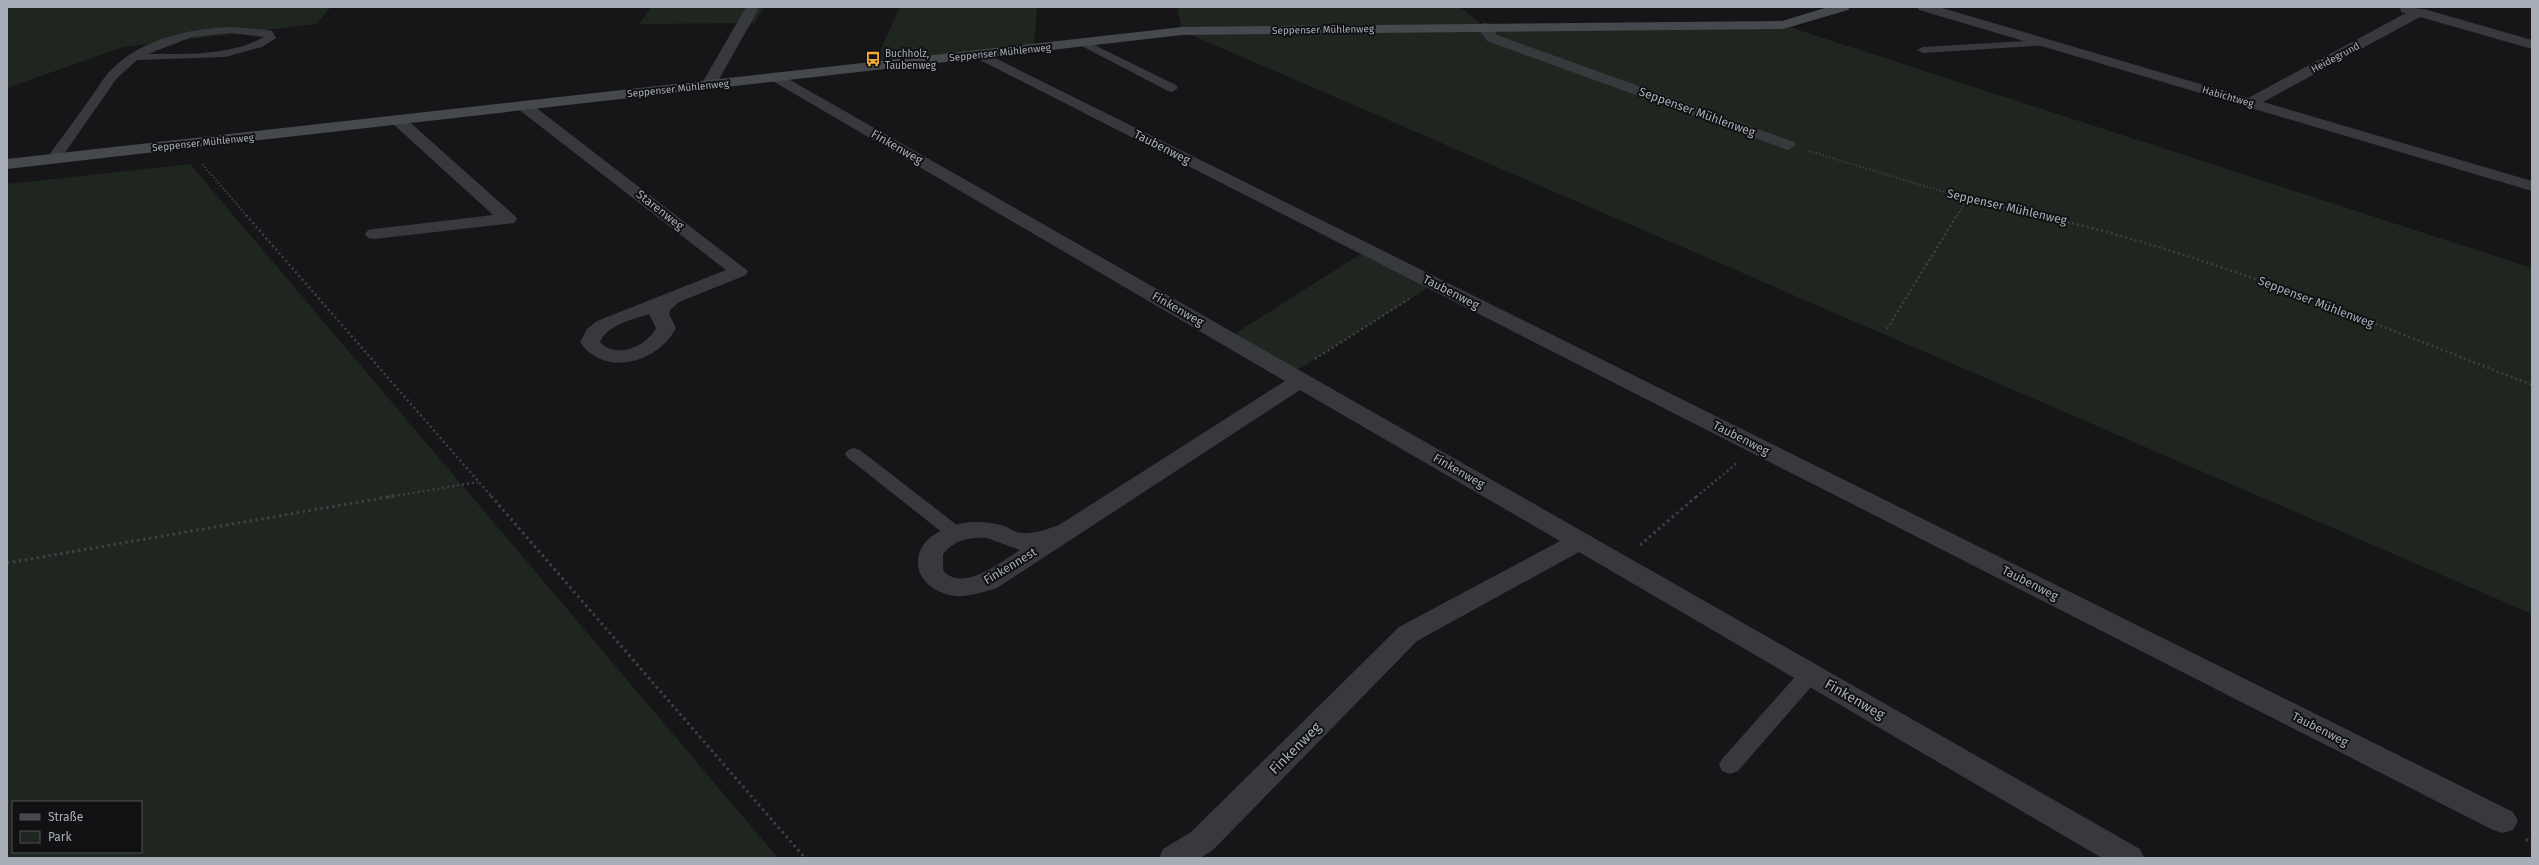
<svg xmlns="http://www.w3.org/2000/svg" width="2539" height="865" font-family="'Fira Sans',sans-serif">
	<rect width="100%" height="100%" fill="#161618"/>
	<g fill="#1e261f" fill-rule="evenodd">
		<path d="M7,7H331L316,24L123,47L7,88Z"/>
		<path d="M652,7H765L754,23L639,24Z"/>
		<path d="M900,7H1037L1034,48L873,66Z"/>
		<path d="M1177,7H1460L1485,27L1783,25L2532,268V614L1182,31Z"/>
		<path d="M190,164L778,858H7V184ZM13,802H141V852H13Z"/>
		<path d="M1367,250L1434,284L1291,374L1228,338Z"/>
	</g>
	<g fill="none" stroke-linecap="round" stroke-linejoin="round">
		<g stroke="#3d4044" stroke-width="2" stroke-dasharray="1.5 2" stroke-linecap="butt">
			<path d="M1809,151L1967,199L2042,216"/>
			<path d="M202,164L247,216"/>
			<path d="M1957,216L1967,199"/>
		</g>
		<g stroke="#3d4044" stroke-width="2.5" stroke-dasharray="2 3" stroke-linecap="butt">
			<path d="M246,215L492,497"/>
			<path d="M2038,215C2208,253 2369,322 2532,385"/>
			<path d="M1887,329L1957,215"/>
			<path d="M1315,359L1412,297"/>
			<path d="M388,497L478,482"/>
			<path d="M1696,497L1737,463"/>
		</g>
		<g stroke="#3d4044" stroke-width="3" stroke-dasharray="2.5 3.5" stroke-linecap="butt">
			<path d="M491,496L805,858"/>
			<path d="M1640,545L1697,496"/>
			<path d="M7,563L394,496"/>
			<path d="M2526,839L2532,843"/>
		</g>
		<g fill="#37393d" fill-rule="evenodd">
			<path d="M230,27L268,30L272,31L276,38L262,47L225,57L137,60L117,78L59,161H49L48,158L49,155C64,135 79,114 94,93C100,84 106,74 114,67C145,38 189,29 230,27ZM230,33L264,37C230,56 186,54 148,54L192,37Z"/>
			<path d="M1082,39L1176,85L1178,88L1172,92L1168,91L1078,44L1076,42Z"/>
			<path d="M2044,40L2048,41V45L1923,53L1917,50L1923,47Z"/>
			<path d="M854,448L860,450L962,529L964,533L962,537L955,539L948,537L848,458L845,454L848,450Z"/>
			<path d="M1810,666L1817,668L1820,674L1817,680L1738,771L1730,774L1722,771L1719,765L1722,759L1803,668Z"/>
		</g>
		<g fill="#37393d" fill-rule="evenodd">
			<path d="M746,7H756L758,10L714,88H704L701,85Z"/>
			<path d="M1917,7H1939L2248,98L2406,13L2401,12L2400,7L2424,9L2532,40V49L2420,17L2263,102L2532,181V191L1919,10Z"/>
			<path d="M1484,23L1489,24L1497,35L1794,142L1796,145L1788,150L1782,148L1487,41L1477,27Z"/>
			<path d="M979,50L2513,812L2518,821L2513,830L2503,833L2493,830L974,57L972,54Z"/>
			<path d="M776,72L2140,849L2144,858H2102L1579,552L1417,641L1213,850L1200,858H1159L1163,849L1191,832L1399,627L1560,541L1300,390L997,588C983,592 969,597 955,596C914,590 903,549 942,530C962,520 983,520 1004,526C1010,528 1015,533 1021,533C1035,534 1047,529 1059,525L1285,381L771,80L768,77L771,74ZM987,538L1020,550C1002,561 962,594 943,570V554C954,540 970,537 987,538Z"/>
			<path d="M524,101L530,103L748,271L746,275L679,302L671,309L669,314L676,328C658,363 604,378 580,342L587,329L597,321L726,270L518,109L516,106ZM649,314L656,328C647,346 616,360 600,342C607,325 634,319 649,314Z"/>
			<path d="M398,115L404,117L514,215L517,219L514,223L374,239L368,238L365,234L368,230L374,229L493,215L392,123L390,120L392,117Z"/>
		</g>
		<path fill="#45484d" fill-rule="evenodd" d="M1828,7H1850L1848,10L1783,29L1182,35L7,169V159L1182,27L1782,21Z"/>
	</g>
	<defs>
		<g id="bus-bare" transform="scale(1.2)"><path d="M-5-6H5V4H4V6H2V4H-2V6H-4V4H-5ZM-3.5-4V0h7V-4ZM-3.5 1.2v1.5H-2V1.2ZM2 1.2v1.5H3.5V1.2Z" fill="#f3ab34" stroke="#111113" stroke-width="2.5" paint-order="stroke"/></g>
	</defs>
	<g fill-rule="evenodd">
		<use href="#bus-bare" x="873" y="59"/>
	</g>
	<g text-anchor="middle" stroke-width="4" stroke-linejoin="round" paint-order="stroke">
		<g font-size="10" fill="#a8aeb8" stroke="#111113">
			<text transform="translate(1323 29) rotate(-1)" y="4">Seppenser Mühlenweg</text>
			<text transform="translate(1000 52) rotate(-6)" y="4">Seppenser Mühlenweg</text>
			<text transform="translate(2335 57) rotate(-28)" y="4">Heidegrund</text>
			<text transform="translate(678 88) rotate(-6)" y="4">Seppenser Mühlenweg</text>
			<text transform="translate(2228 96) rotate(16)" y="4">Habichtweg</text>
			<text transform="translate(203 142) rotate(-6)" y="4">Seppenser Mühlenweg</text>
		</g>
		<g font-size="10" fill="#a8aeb8" stroke="#111113" text-anchor="start">
			<text x="885" y="57">Buchholz,<tspan x="885" dy="12">Taubenweg</tspan></text>
		</g>
		<g font-size="12" fill="#a8aeb8" stroke="#111113">
			<text transform="translate(1697 112) rotate(20)" y="4">Seppenser Mühlenweg</text>
			<text transform="translate(897 147) rotate(30)" y="4">Finkenweg</text>
			<text transform="translate(1162 147) rotate(27)" y="4">Taubenweg</text>
			<text transform="translate(2007 207) rotate(13)" y="4">Seppenser Mühlenweg</text>
			<text transform="translate(660 210) rotate(38)" y="4">Starenweg</text>
			<text transform="translate(1451 292) rotate(27)" y="4">Taubenweg</text>
			<text transform="translate(2316 302) rotate(21)" y="4">Seppenser Mühlenweg</text>
			<text transform="translate(1178 309) rotate(30)" y="4">Finkenweg</text>
			<text transform="translate(1741 438) rotate(27)" y="4">Taubenweg</text>
			<text transform="translate(1459 471) rotate(30)" y="4">Finkenweg</text>
			<text transform="translate(1010 566) rotate(-31)" y="4">Finkennest</text>
			<text transform="translate(2030 583) rotate(27)" y="4">Taubenweg</text>
			<text transform="translate(2320 729) rotate(27)" y="4">Taubenweg</text>
		</g>
		<g font-size="14" fill="#a8aeb8" stroke="#111113">
			<text transform="translate(1855 699) rotate(30)" y="5">Finkenweg</text>
			<text transform="translate(1295 748) rotate(-45)" y="5">Finkenweg</text>
		</g>
	</g>
	<rect width="2539" height="865" fill="none" stroke="#a8aeb8" stroke-width="16"/>
	<rect x="12" y="801" width="130" height="52" fill="#111113" stroke="#4d5055"/>
	<rect x="20" y="814" width="20" height="6" fill="#45484d" stroke="#4d5055"/>
	<text x="48" y="821" font-size="12" fill="#a8aeb8">Straße</text>
	<rect x="20" y="831" width="20" height="12" fill="#1e261f" stroke="#4d5055"/>
	<text x="48" y="841" font-size="12" fill="#a8aeb8">Park</text>
</svg>
